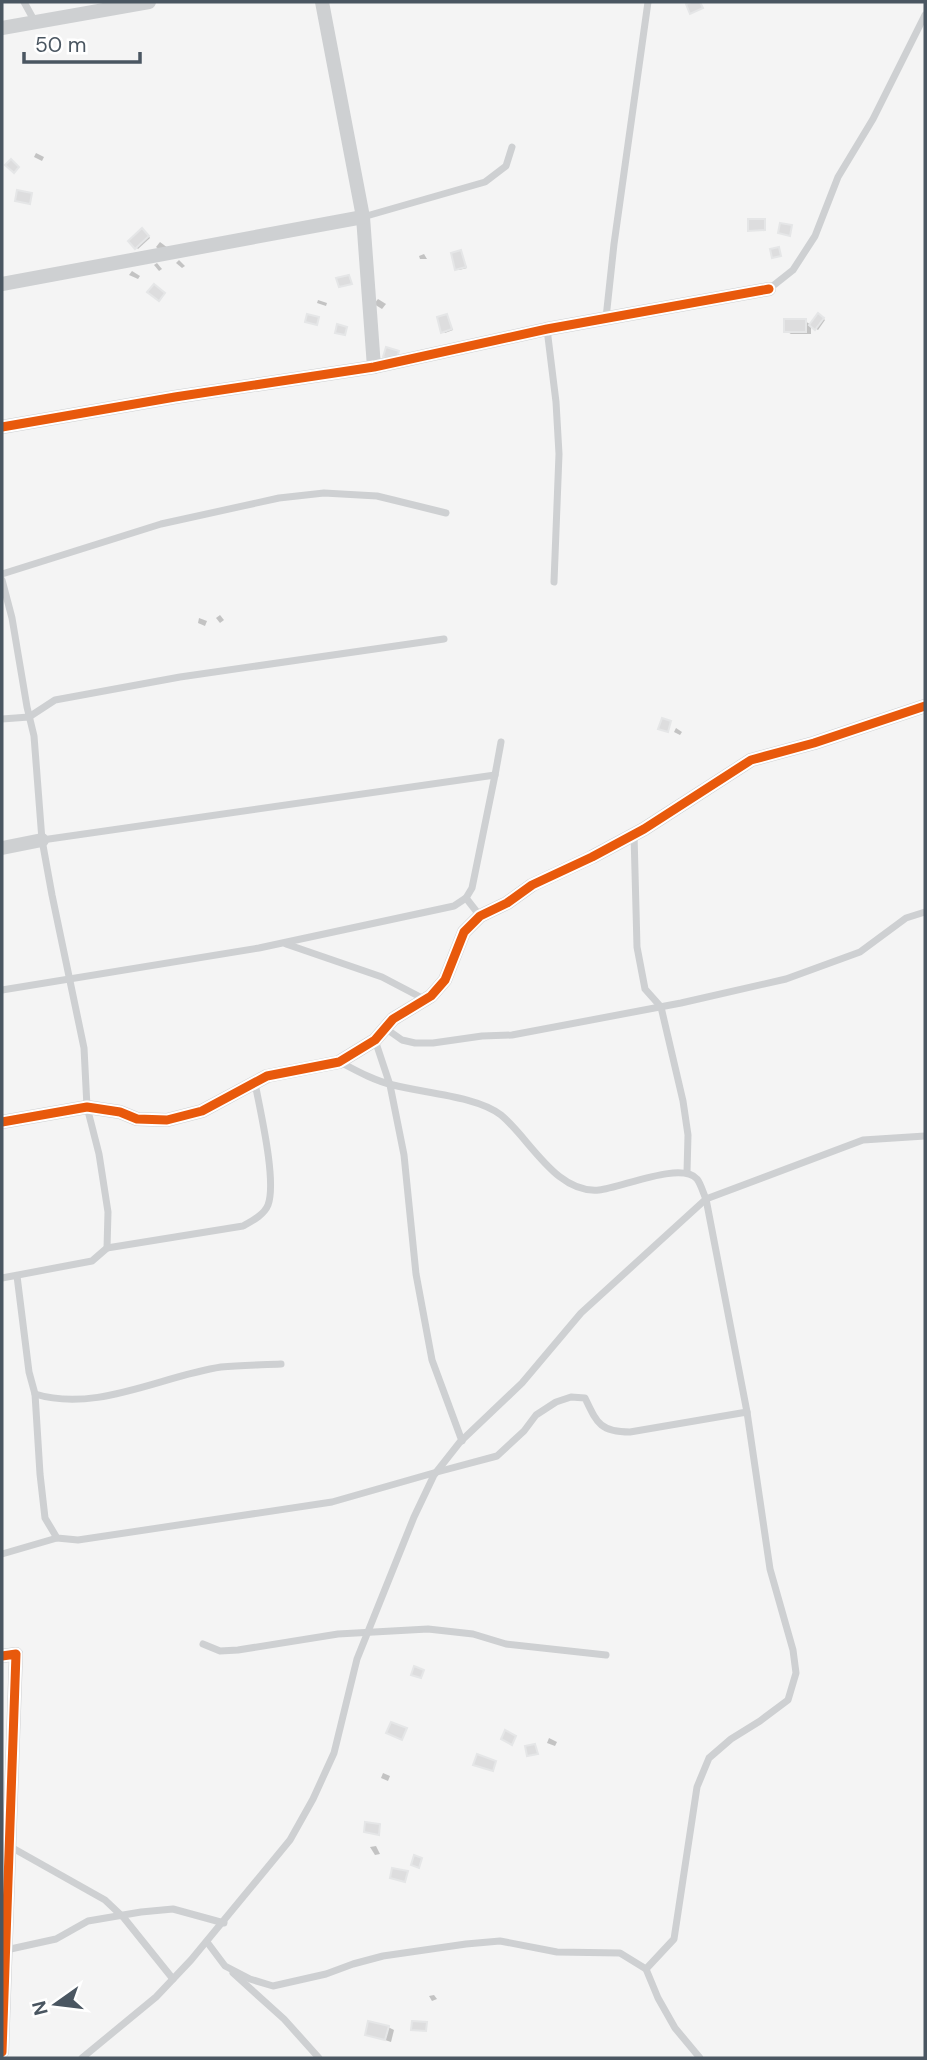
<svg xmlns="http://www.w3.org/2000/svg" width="927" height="2060" font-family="'DM Sans',sans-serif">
	<rect width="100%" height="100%" fill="#f4f4f4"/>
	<g fill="#0003">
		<path d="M36,153L44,157L42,161L34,157Z"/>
		<path d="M145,231L150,238L138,249L136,247Z"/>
		<path d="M160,242L168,248L164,253L156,247Z"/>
		<path d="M461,252L467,268L459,270L457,269Z"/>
		<path d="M424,254L427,259H420L419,256Z"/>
		<path d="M179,260L185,266L182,268L176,263Z"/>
		<path d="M157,263L162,269L159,271L154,265Z"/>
		<path d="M132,271L140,276L138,279L129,275Z"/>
		<path d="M378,299L386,304L382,309L374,304Z"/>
		<path d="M318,300L327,303L326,306L317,303Z"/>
		<path d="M819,315L825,320L818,330L811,325V334H791L786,331L805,321L811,325Z"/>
		<path d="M447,316L453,330L445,333L443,331Z"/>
		<path d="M220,615L224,620L220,623L216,618Z"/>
		<path d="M199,618L207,621L205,626L198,623Z"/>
		<path d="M676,728L682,732L680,735L674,732Z"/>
		<path d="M549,1738L557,1742L555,1746L547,1743Z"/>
		<path d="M383,1773L390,1776L388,1781L381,1778Z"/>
		<path d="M376,1846L380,1854L375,1855L370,1847Z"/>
		<path d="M434,1995L437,1999L432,2001L429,1996Z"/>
		<path d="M388,2027L394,2030L391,2042L367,2034Z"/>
	</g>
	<g fill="#ddddde" stroke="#e5e6e7" stroke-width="2">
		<path d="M691,2H700L703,8L690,14L686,4Z"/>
		<path d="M11,159L19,167L14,173L5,165Z"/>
		<path d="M17,190L32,193L30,204L15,201Z"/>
		<path d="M748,219H765V230L748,231Z"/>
		<path d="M780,223L792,225L790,236L778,233Z"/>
		<path d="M142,228L149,236L135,249L128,241Z"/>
		<path d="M779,247L781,256L772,258L770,249Z"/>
		<path d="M461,250L466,267L455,270L451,253Z"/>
		<path d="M349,275L352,284L339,287L336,278Z"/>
		<path d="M154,284L165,293L159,301L147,292Z"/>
		<path d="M818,313L824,318L815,330L809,325Z"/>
		<path d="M307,314L319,317L317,325L305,322Z"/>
		<path d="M447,314L452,329L441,333L437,317Z"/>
		<rect x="784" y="319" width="22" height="13"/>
		<path d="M337,324L347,327L345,335L335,333Z"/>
		<path d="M386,347L399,351L396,361L383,357Z"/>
		<path d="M662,718L671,721L668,732L658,729Z"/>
		<path d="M414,1666L424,1670L421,1678L411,1675Z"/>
		<path d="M391,1722L407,1728L402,1740L386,1733Z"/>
		<path d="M505,1730L516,1736L512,1745L501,1739Z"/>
		<path d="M535,1744L538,1754L527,1756L525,1746Z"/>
		<path d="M477,1754L496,1761L493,1771L473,1765Z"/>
		<path d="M365,1822L380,1824L379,1835L364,1832Z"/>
		<path d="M414,1855L422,1858L419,1868L411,1865Z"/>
		<path d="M392,1868L408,1871L405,1882L390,1878Z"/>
		<path d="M368,2021L389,2026L385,2040L365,2035Z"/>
		<path d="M412,2021L427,2022L426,2031L411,2030Z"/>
	</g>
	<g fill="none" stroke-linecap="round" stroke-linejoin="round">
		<g stroke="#ced0d2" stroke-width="7">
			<path d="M24,2L35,22"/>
			<path d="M363,217L485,182L506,166L512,147"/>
			<path d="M769,289L793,270L815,236L838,177L873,119L925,15"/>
			<path d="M606,318L614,244L648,2"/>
			<path d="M547,329L556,402L559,454L554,582"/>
			<path d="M2,574L161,524L279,498L324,493L377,496L446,513"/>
			<path d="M2,580L12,618L27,707L34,736L42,840L52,895L84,1048L87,1107L99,1154L108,1212L107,1248L92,1261L2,1278"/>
			<path d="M2,719L29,717L55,700L180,677L444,639"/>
			<path d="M495,775L501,742"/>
			<path d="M634,834L637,947L645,989L661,1007L683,1101L688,1135L687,1172"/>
			<path d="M466,898L480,916"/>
			<path d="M286,944L382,977L424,999"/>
			<path d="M2,990L259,948L454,906L466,898L472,888L495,775L42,840"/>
			<path d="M385,1028L402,1040L415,1043H433L482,1036L512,1035L681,1003L786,979L860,952L906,918L925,912"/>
			<path d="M375,1040L390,1085L404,1155L416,1274L432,1360L462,1441"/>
			<path d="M340,1062C357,1071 375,1081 393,1085C423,1093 477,1096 501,1115C530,1139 556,1194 599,1190C621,1188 681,1161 697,1179C701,1184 703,1193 706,1199L747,1412"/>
			<path d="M107,1248L243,1226C252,1221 264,1215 268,1205C277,1181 260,1110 255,1083"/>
			<path d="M17,1276L29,1372L35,1394C96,1413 161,1376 221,1367C241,1365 261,1365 281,1364"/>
			<path d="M35,1394L40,1474L45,1518L57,1538L78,1540L332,1502L437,1472L497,1456L524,1431L536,1415L556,1402L571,1397L585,1398C597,1423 600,1432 630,1432L747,1412L770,1569L793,1650L796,1673L788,1700L760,1721L731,1739L709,1758L697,1787L674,1939L646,1969"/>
			<path d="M2,1554L57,1538"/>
			<path d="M203,1644L220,1651L238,1650L338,1634L428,1629L473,1634L506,1644L606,1655"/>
			<path d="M9,1846L105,1900L124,1918L173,1979"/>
			<path d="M207,1942L225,1966L250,1979L273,1986L326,1974L353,1964L383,1956L466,1944L500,1941L557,1952L620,1953L646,1969L658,1998L675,2028L700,2058"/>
			<path d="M6,1950L56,1939L88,1921L141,1912L173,1909L224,1923"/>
			<path d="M233,1973L284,2019L319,2058"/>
			<path d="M82,2058L156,1997L191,1960L290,1840L313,1799L334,1753L357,1659L414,1517L434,1475L460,1442L522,1383L581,1313L706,1199L863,1140L925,1136"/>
		</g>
		<g stroke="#ced0d2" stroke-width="14">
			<path d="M322,2L363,217L374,367"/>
			<path d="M2,28L149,2"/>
			<path d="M2,284L363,217"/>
			<path d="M2,427L175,397L374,367L547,329L769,289"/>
			<path d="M2,848L42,840"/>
			<path d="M2,1122L87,1107L120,1112L137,1119L167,1120L202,1111L267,1076L339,1062L375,1040L393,1019L431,996L445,980L464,932L480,916L507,903L532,885L592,857L644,829L751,760L814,743L925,706"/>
			<path d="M2,1656L16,1654L2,2052"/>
		</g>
		<g stroke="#fff" stroke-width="13">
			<g id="cycleway">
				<path d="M2,427L175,397L374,367L547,329L769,289"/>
				<path d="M2,1122L87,1107L120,1112L137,1119L167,1120L202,1111L267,1076L339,1062L375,1040L393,1019L431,996L445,980L464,932L480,916L507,903L532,885L592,857L644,829L751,760L814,743L925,706"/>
				<path d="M2,1656L16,1654L2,2052"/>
			</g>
		</g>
		<use href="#cycleway" stroke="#e8590c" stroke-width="9"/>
	</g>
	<rect width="927" height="2060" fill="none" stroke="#4a5661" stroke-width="7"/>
	<g transform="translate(56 2004) rotate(256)" stroke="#ffffff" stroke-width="5" paint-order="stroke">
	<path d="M0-5L12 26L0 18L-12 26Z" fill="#4a5661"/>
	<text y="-10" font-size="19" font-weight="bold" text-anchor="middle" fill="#4a5661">N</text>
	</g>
	<path d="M24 52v10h116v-10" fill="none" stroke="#4a5661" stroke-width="3.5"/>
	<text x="35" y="52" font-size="21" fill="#4a5661" stroke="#ffffff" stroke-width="5" paint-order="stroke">50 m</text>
</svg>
